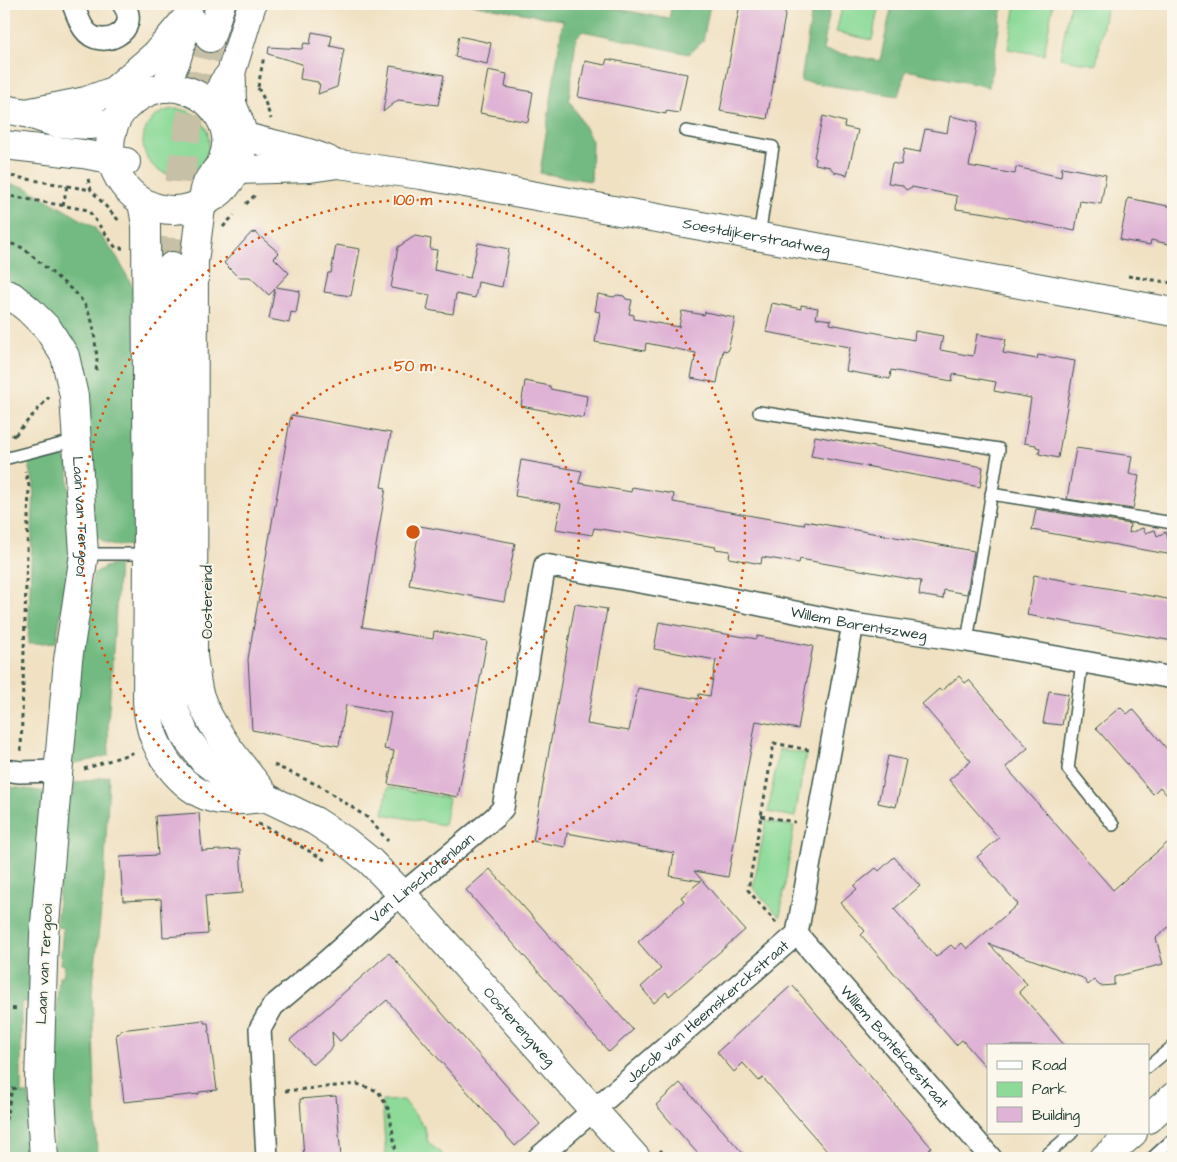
<svg xmlns="http://www.w3.org/2000/svg" width="1177" height="1162" font-family="'Architects Daughter',sans-serif">
	<rect width="100%" height="100%" fill="#fbf7ec"/>
	<filter id="ink" filterUnits="userSpaceOnUse"><feTurbulence type="fractalNoise" baseFrequency=".02" numOctaves="2"/><feDisplacementMap in="SourceGraphic" scale="10" xChannelSelector="R" yChannelSelector="G"/><feConvolveMatrix kernelMatrix="1 2 1 2 8 2 1 2 1" color-interpolation-filters="sRGB"/></filter>
	<filter id="wash" filterUnits="userSpaceOnUse"><feTurbulence type="fractalNoise" baseFrequency=".0096" numOctaves="4" result="noise"/><feDisplacementMap in="SourceGraphic" scale="20" xChannelSelector="R" yChannelSelector="G"/><feGaussianBlur stdDeviation="1.12" result="paint"/><feColorMatrix in="noise" values="0 0 0 0 0 0 0 0 0 0 0 0 0 0 0 0 0 1.4 0 .05"/><feComposite in="paint" operator="in"/></filter>
	<g filter="url(#wash)">
		<rect width="100%" height="100%" fill="#f0e1c2"/>
		<g fill="#8dda99" stroke="#568c66">
			<path d="M843,4H879L872,40L836,32Z"/>
			<path d="M1016,4H1053L1044,55L1008,49Z"/>
			<path d="M1070,4H1107L1096,65L1060,58Z"/>
			<circle cx="176" cy="142" r="33"/>
			<path d="M779,749L806,754L795,817L768,812Z"/>
			<path d="M388,787L449,798L444,825L383,814Z"/>
			<path d="M766,821L794,826L780,917L753,888Z"/>
			<path d="M404,1100L425,1128L428,1142L444,1156L441,1158H386L382,1101Z"/>
		</g>
		<g fill="#72ba81" stroke="#487c5a">
			<path d="M470,4H593L669,19L672,4H710L703,41L689,54L583,31L576,38L569,99L592,141L591,181L540,173L563,20Z"/>
			<path d="M813,4H831L823,50L880,61L892,4H1003L989,87L906,70L898,96L801,81Z"/>
			<path d="M4,183L25,187L94,227L117,257L140,301L136,544C118,547 104,548 93,532L84,395L4,282Z"/>
			<path d="M51,452L61,454L68,462L71,555L56,642L28,644L34,485L27,456Z"/>
			<path d="M119,564L108,723L109,755L87,761L69,764L77,663L93,574L105,567Z"/>
			<path d="M109,776L104,882L92,993L97,1158H54L51,1017H56L59,976H63L65,965L60,964L63,928L56,927L67,795H74V783Z"/>
			<path d="M4,786L47,792L30,1002H21V1094H29L33,1158H4Z"/>
		</g>
		<g id="blocks">
			<g fill="#dfb3d5">
				<path d="M740,4H787L767,119L720,111Z"/>
				<path d="M312,32L332,36L330,46L344,49L337,87L318,94L320,84H318V82L300,79L302,64L268,54L269,47L302,49L304,43L310,44Z"/>
				<path d="M459,36L491,43L487,64L455,57Z"/>
				<path d="M607,59L687,74L679,113L666,111V114L578,97L585,61L605,65Z"/>
				<path d="M390,66L444,75L438,105L398,100L383,112Z"/>
				<path d="M488,70L507,74L505,87L533,92L528,122L480,113Z"/>
				<path d="M823,116L845,122L844,127L858,130L847,175L834,172L830,167L815,164L816,158L814,157Z"/>
				<path d="M950,116L978,122L969,166L1015,174L1016,167L1061,177L1062,167L1106,175L1101,204L1080,201L1075,231L986,213L956,209L957,196L912,187L906,190L902,185L888,183L892,163L901,165L904,149L920,152L925,129L947,133Z"/>
				<path d="M1128,198L1173,207V245L1151,240L1150,245L1120,240Z"/>
				<path d="M252,232L253,234L255,232L279,253L274,258L289,273L276,287L300,291L296,313L291,312L289,323L269,319L275,289L269,295L250,277H238L224,263Z"/>
				<path d="M415,236L431,239L430,249L437,250L434,270L470,278L478,243L509,249L502,287L478,282L475,298L456,294L453,314L427,310L430,295L391,288L398,247Z"/>
				<path d="M336,245L360,249L351,296L324,292L328,273H331Z"/>
				<path d="M598,294L614,297L617,295L624,296L626,299L632,300L629,314L634,315V319L679,327L682,311L704,315L705,312L735,318L728,351L723,350L717,383L691,378L696,353L646,343L645,351L595,342L600,312L595,311Z"/>
				<path d="M772,303L801,309V305L818,308L816,318L831,320L830,324L914,340L915,331L943,336L940,350L973,356L977,334L1006,339L1003,353L1037,359L1038,355L1075,361L1058,458L1039,454L1040,448L1036,447V445L1024,443L1031,398L994,391L996,382L953,374L952,381L891,370L890,379L846,371L850,347L766,332Z"/>
				<path d="M525,381L550,386V389L587,396L584,418L521,406Z"/>
				<path d="M291,415L391,433L381,487L386,488L362,627L433,639L434,631L487,641L458,797L388,784L394,751L384,749L391,713L346,705L339,746L252,730L248,659Z"/>
				<path d="M815,436L983,467L980,487L811,456Z"/>
				<path d="M1076,448L1132,456L1129,474L1139,476L1133,509L1067,499Z"/>
				<path d="M521,460L582,471L579,483L631,492L632,487L674,494L673,502L804,525L805,521L974,551L967,594L944,590L943,599L919,595L921,581L800,559L799,563L762,557L761,564L729,558L730,551L715,549L716,547L594,528L592,535L556,529L561,504L515,496Z"/>
				<path d="M1036,509L1130,524L1129,533L1143,528L1145,533L1155,530L1157,536L1166,532L1173,555L1032,530Z"/>
				<path d="M420,526L515,543L504,602L409,585Z"/>
				<path d="M1034,575L1173,600V641L1027,615Z"/>
				<path d="M575,604L607,609L587,724L629,731L638,688L698,699L699,694L710,696L716,660L654,649L659,622L713,632L757,639V636L813,646L798,729L756,721L728,877L694,871L745,930L669,996L666,992L654,1003L641,987L661,969L638,942L684,901L681,897L701,881L670,876L674,853L567,833L565,847L533,841Z"/>
				<path d="M959,676L965,683L969,680L1028,748L1006,767L1113,890L1173,838V923L1156,938L1163,964L1114,977V985L1100,986L1094,980L1088,985L1083,978L989,944L1027,984L1019,992L1065,1046H988V1069L962,1040L956,1045L861,935L865,931L841,903L857,889L854,886L876,868L879,871L894,857L920,886L894,909L936,957L951,945L955,949L962,943L967,949L1018,904L977,857L999,838L949,780L971,761L922,704L939,689L941,691Z"/>
				<path d="M1049,691L1068,694L1062,725L1043,723Z"/>
				<path d="M1120,707L1127,714L1133,709L1173,756V802L1160,787L1153,794L1096,728Z"/>
				<path d="M888,756L906,760L896,807L878,803Z"/>
				<path d="M199,813L202,851L240,849L243,893L205,896L208,934L163,937L161,899L123,901L120,857L158,855L155,816Z"/>
				<path d="M490,869L633,1030L609,1052L466,890Z"/>
				<path d="M389,953L540,1124L515,1146L387,1000L340,1041L332,1032L333,1047L313,1065L290,1040Z"/>
				<path d="M792,985L931,1147L929,1149L937,1158H833L763,1078L759,1081L743,1063L734,1072L717,1052Z"/>
				<path d="M204,1020V1023H208L217,1090L199,1092V1094L124,1102L116,1034L120,1033V1030Z"/>
				<path d="M680,1083L717,1124L747,1158H702L691,1146L656,1105Z"/>
				<path d="M336,1096L341,1158H304L300,1099Z"/>
			</g>
		</g>
	</g>
	<g filter="url(#ink)">
		<use href="#blocks" fill-opacity="0" stroke="#3e5649" stroke-width="1"/>
		<g fill="none" stroke-linecap="round" stroke-linejoin="round">
			<path stroke="#c6c0a6" stroke-width="28" stroke-dasharray="28 14" stroke-linecap="butt" d="M172,266L180,177L189,122L210,38"/>
			<g stroke="#3e5649" stroke-width="14">
				<g id="lane">
					<path d="M686,131L773,147L759,236"/>
					<path d="M759,412L999,449L967,641"/>
					<path d="M4,459L77,440"/>
					<path d="M991,494L1173,523"/>
					<path d="M84,554H148"/>
					<path d="M1082,662L1068,769L1113,825"/>
					<path d="M1148,1067L1173,1046"/>
					<path d="M1043,1158L1072,1133"/>
					<path d="M1152,1158L1173,1139"/>
				</g>
			</g>
			<g stroke="#3e5649" stroke-width="24">
				<g id="street">
					<path d="M73,4C76,12 79,22 84,29C101,53 143,30 123,4"/>
					<path d="M4,770L20,772L58,771"/>
					<path id="s1" d="M797,934L991,1158"/>
					<path id="s2" d="M267,1158L260,1029L273,1006L329,959L384,909L495,817L503,808L545,565L712,595L853,624L967,641L1173,678"/>
					<path id="s3" d="M538,1158L797,934L853,624"/>
				</g>
			</g>
			<g stroke="#3e5649" stroke-width="30">
				<g id="secondary">
					<path d="M243,136C271,145 302,148 328,160"/>
					<path id="s4" d="M237,170L310,168L338,164L421,175L1173,312"/>
					<path id="s5" d="M4,293L12,296L29,310L48,329L65,356L74,396L84,554L68,660L44,935L39,1081L44,1158"/>
					<path d="M1148,1119L1173,1097"/>
					<path d="M1104,1158L1133,1133"/>
				</g>
			</g>
			<g stroke="#3e5649" stroke-width="30">
				<g id="primary">
					<path d="M210,38L221,4"/>
					<path d="M231,73C233,83 231,90 232,100C232,107 237,114 239,121C243,131 244,144 241,154C237,173 227,190 210,199C199,205 186,210 174,210C133,211 100,168 113,129C115,121 120,113 126,107C141,93 161,84 181,89C213,96 236,129 222,161C218,170 207,179 206,186C199,210 198,235 194,261L193,656C195,668 196,682 199,694C212,733 243,766 267,798"/>
					<path d="M165,88L177,58L187,23"/>
					<path d="M221,88L223,83L231,73L252,4"/>
					<path d="M4,109L26,113L56,123L89,125L115,123"/>
					<path d="M26,113L86,101L113,91L156,54L189,15"/>
					<path d="M4,145L83,154L126,162"/>
					<path d="M142,202L146,225L148,554L147,702C148,715 150,728 155,740C166,767 190,796 221,800C234,802 250,799 264,798"/>
					<path id="s6" d="M172,266L170,591L172,685L175,711L186,737L204,761L230,780L315,821L344,840L370,861L403,895L636,1158"/>
				</g>
			</g>
			<g stroke="#3e5649" stroke-width="3" stroke-dasharray="4 4" stroke-linecap="butt">
				<path d="M258,87L264,56"/>
				<path d="M258,88L264,99L271,119"/>
				<path d="M4,175L91,190"/>
				<path d="M88,179L91,190L121,223"/>
				<path d="M4,195L88,210L116,248H123"/>
				<path d="M246,204L256,194"/>
				<path d="M63,206L67,185"/>
				<path d="M223,227L234,215"/>
				<path d="M4,241L23,248L78,295L87,308L93,324L97,358L96,374"/>
				<path d="M1128,276L1173,283"/>
				<path d="M4,432L15,436L16,439"/>
				<path d="M15,435L49,397"/>
				<path d="M21,751L29,486L25,471"/>
				<path d="M274,765L320,786L368,818L388,841"/>
				<path d="M84,769L135,752"/>
				<path d="M761,816L795,822"/>
				<path d="M258,824L268,828L327,861"/>
				<path d="M776,923L748,890L774,743L809,750"/>
				<path d="M4,1008L18,1009"/>
				<path d="M285,1091L357,1084L378,1091L389,1110L397,1158"/>
				<path d="M4,1128L12,1089L16,1088"/>
				<path d="M660,1150L667,1158"/>
			</g>
			<use href="#lane" stroke="#fff" stroke-width="11"/>
			<use href="#street" stroke="#fff" stroke-width="21"/>
			<use href="#secondary" stroke="#fff" stroke-width="28"/>
			<use href="#primary" stroke="#fff" stroke-width="28"/>
		</g>
	</g>
	<g fill="none" stroke="#d45610" stroke-width="2.5" stroke-dasharray="2.5 5">
		<circle cx="413" cy="532" r="166"/>
		<circle cx="413" cy="532" r="332"/>
	</g>
	<g text-anchor="middle" stroke-width="4" stroke-linejoin="round" paint-order="stroke">
		<g font-size="15" fill="#1f3d34" stroke="#fbf7ec">
			<text dy="5" stroke="none"><textPath href="#s4" startOffset="526">Soestdijkerstraatweg</textPath></text>
			<text dy="5" stroke="none"><textPath href="#s5" startOffset="251">Laan van Tergooi</textPath></text>
			<text transform="translate(207 602) rotate(-90)" y="5">Oostereind</text>
			<text dy="5" stroke="none"><textPath href="#s2" startOffset="1025">Willem Barentszweg</textPath></text>
			<text dy="5" stroke="none"><textPath href="#s2" startOffset="352">Van Linschotenlaan</textPath></text>
			<text transform="translate(44 964) rotate(-87)" y="5">Laan van Tergooi</text>
			<text dy="5" stroke="none"><textPath href="#s3" startOffset="224">Jacob van Heemskerckstraat</textPath></text>
			<text dy="5" stroke="none"><textPath href="#s6" startOffset="921">Oosterengweg</textPath></text>
			<text dy="5" stroke="none"><textPath href="#s1" startOffset="149">Willem Bontekoestraat</textPath></text>
		</g>
	</g>
	<circle cx="413" cy="532" r="8" fill="#d45610" stroke="#fbf7ec" stroke-width="2.5"/>
	<g font-size="15" text-anchor="middle" font-weight="bold" fill="#d45610" stroke="#fbf7ec" stroke-width="4" stroke-linejoin="round" paint-order="stroke">
		<text x="413" y="205">100 m</text>
		<text x="413" y="371">50 m</text>
	</g>
	<rect width="1177" height="1162" fill="none" stroke="#fbf7ec" stroke-width="20"/>
	<rect x="987" y="1044" width="162" height="90" fill="#fbf7ec" stroke="#a3ada2"/>
	<rect x="997" y="1061" width="25" height="8" fill="#ffffff" stroke="#a3ada2"/>
	<text x="1032" y="1070" font-size="15" fill="#1f3d34">Road</text>
	<rect x="997" y="1082" width="25" height="15" fill="#8dda99" stroke="#a3ada2"/>
	<text x="1032" y="1094" font-size="15" fill="#1f3d34">Park</text>
	<rect x="997" y="1107" width="25" height="15" fill="#dfb3d5" stroke="#a3ada2"/>
	<text x="1032" y="1120" font-size="15" fill="#1f3d34">Building</text>
</svg>
